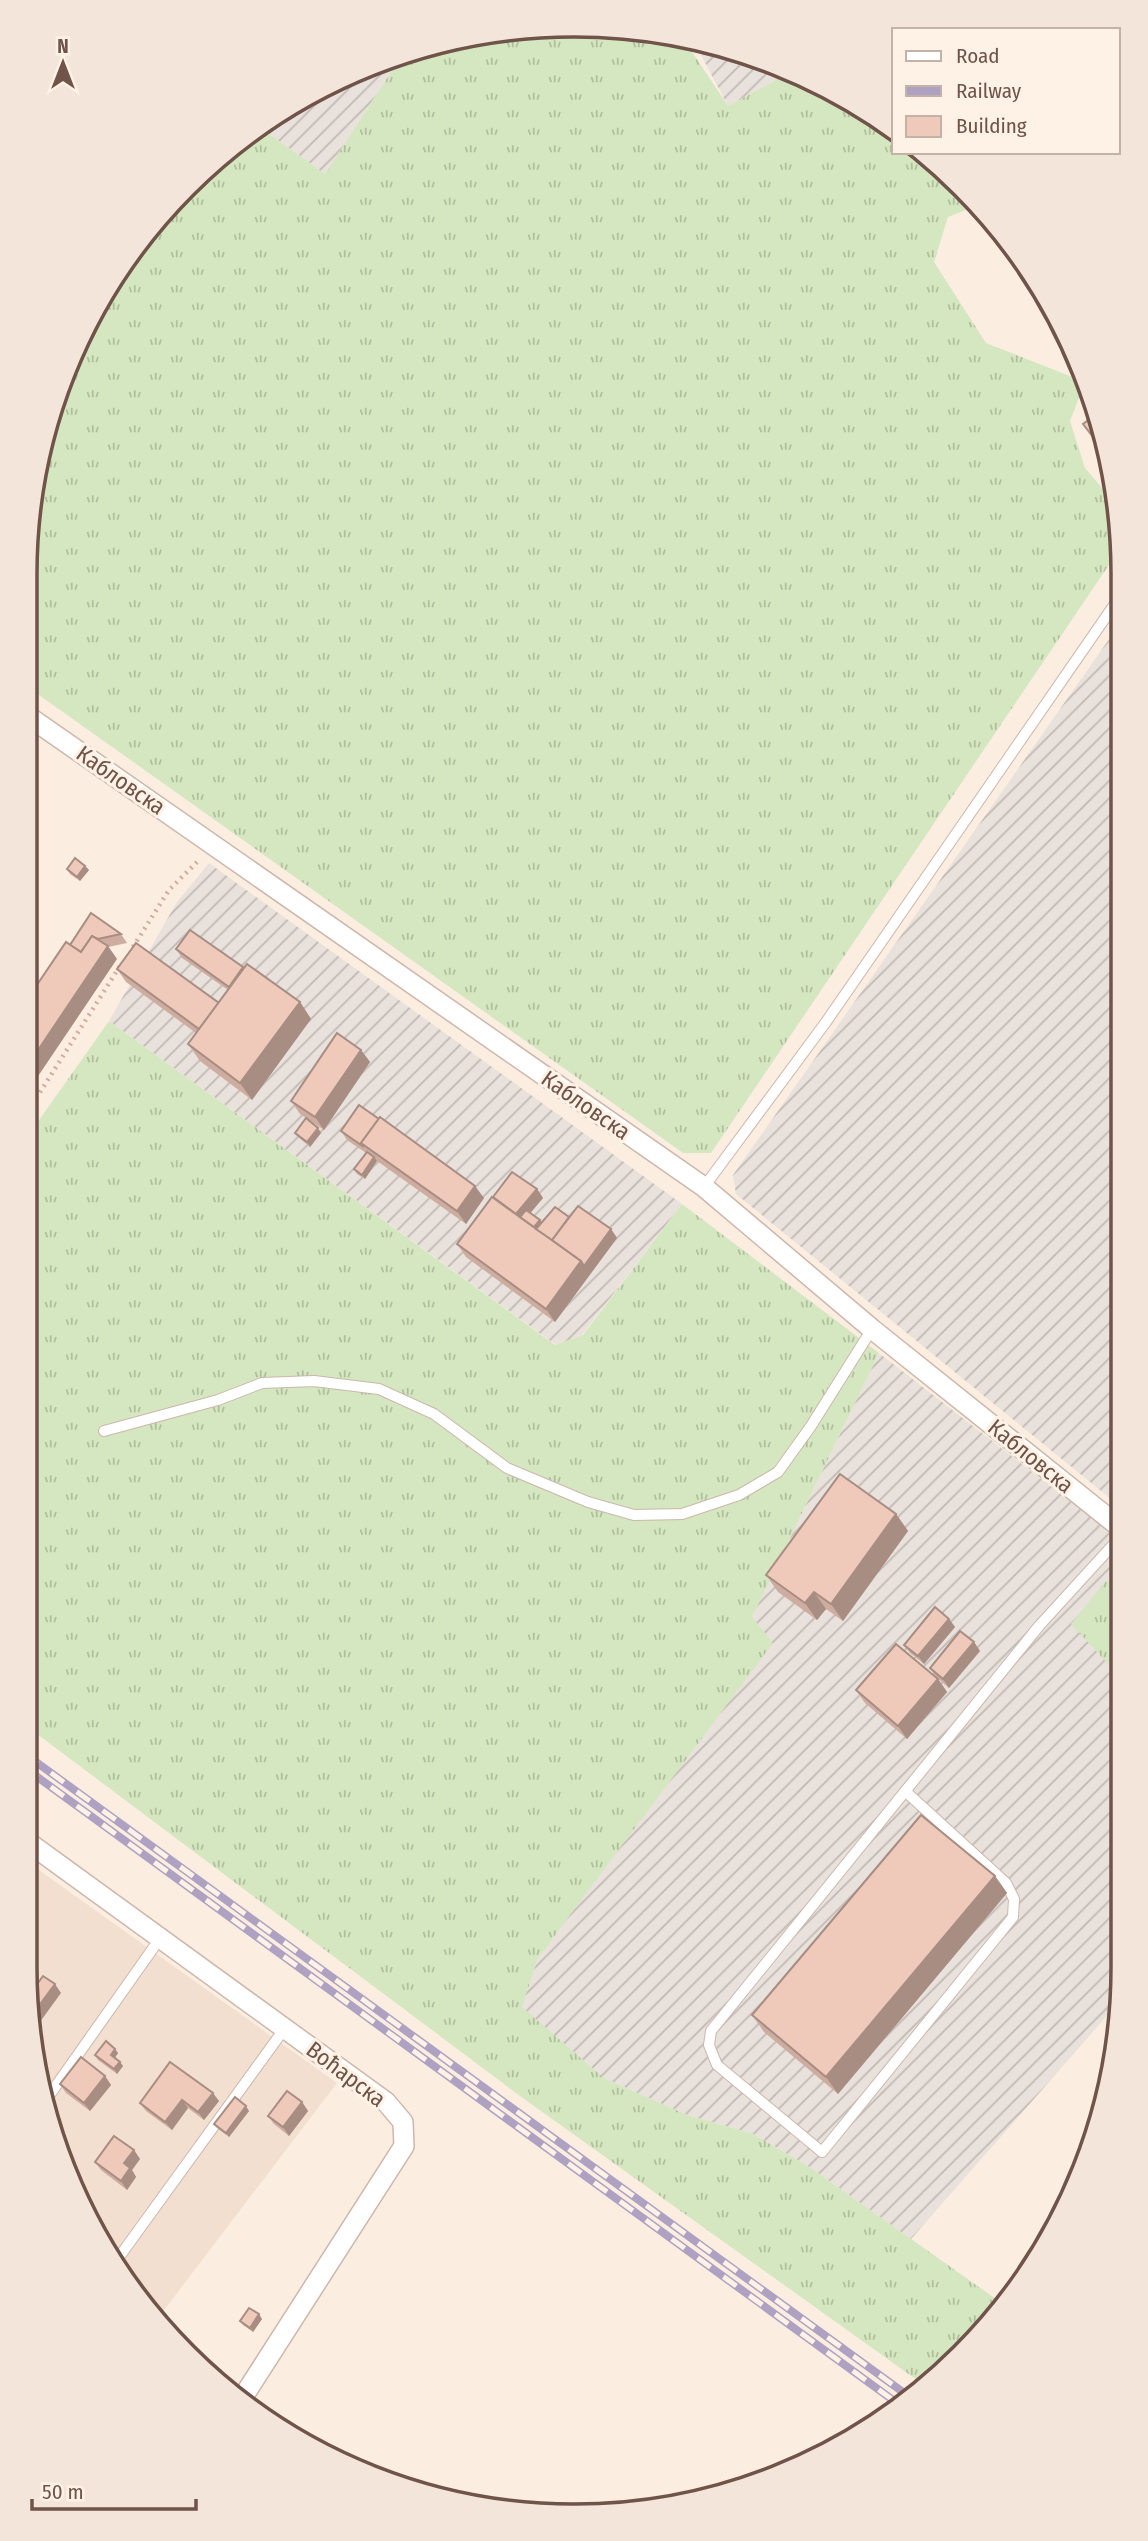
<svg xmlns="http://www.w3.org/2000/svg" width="1148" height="2541" font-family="'Fira Sans Condensed',sans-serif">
	<defs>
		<pattern id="industrial-furrows" width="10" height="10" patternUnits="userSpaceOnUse" patternTransform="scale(1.75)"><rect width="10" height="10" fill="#e9e1dc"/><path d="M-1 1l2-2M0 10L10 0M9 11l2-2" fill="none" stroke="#c1b9b4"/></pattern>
		<pattern id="grass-tufts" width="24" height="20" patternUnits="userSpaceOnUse" patternTransform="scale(1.75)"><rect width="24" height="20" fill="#d4e7c0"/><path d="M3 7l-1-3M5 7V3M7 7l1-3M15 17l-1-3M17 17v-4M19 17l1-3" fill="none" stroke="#b0be9e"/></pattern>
	</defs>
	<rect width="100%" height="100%" fill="#fbeee1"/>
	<path fill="#f2dfd0" d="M25,1860L337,2083L155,2322L98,2241L54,2144L25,1967Z"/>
	<g fill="url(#industrial-furrows)">
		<path d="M692,38L784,66L793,71L728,106Z"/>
		<path d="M402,55L325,174L258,126L363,66Z"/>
		<path d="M1119,625L1122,1508L736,1194L733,1175Z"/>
		<path d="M209,863L682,1204L582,1335L556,1345L109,1021L177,902Z"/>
		<path d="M879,1353L1122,1542V1575L1105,1582L1123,1678V1967L1120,2001L911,2239L808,2166L751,2133L687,2115L604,2078L521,2007L538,1958L752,1617Z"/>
	</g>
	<g fill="url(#grass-tufts)">
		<path d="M574,25L681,35L728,106L793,71L894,130V152H923L976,206L948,217L934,262L986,343L1085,382L1070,421L1085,468L1119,508V550L711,1153H683L25,685V574L35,466L66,364L117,269L185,186L258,126L325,174L402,55L466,35Z"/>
		<path d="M109,1021L555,1345L583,1335L682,1204L879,1353L752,1617L773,1643L538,1958L522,2007L604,2078L687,2115L751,2133L808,2166L1003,2304L987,2330L921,2383L520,2096L25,1725V1140Z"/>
		<path d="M1122,1575L1123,1678L1122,1679L1071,1624L1105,1582Z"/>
	</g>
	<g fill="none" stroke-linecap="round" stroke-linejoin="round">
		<g stroke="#cdb7ab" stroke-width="12">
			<g id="lane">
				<path d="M704,1187L826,1022L1119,598"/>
				<path d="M104,1431L218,1400L262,1383L314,1381L379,1389L434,1414L507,1468L588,1502L634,1515L682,1514L739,1495L778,1472L811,1426L872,1329"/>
				<path d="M905,1791L1006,1883L1014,1899L1013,1917L822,2152L717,2065L709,2045L711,2031L1039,1626L1122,1535"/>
				<path d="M46,2100L161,1937"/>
				<path d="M114,2264L285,2028"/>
			</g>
		</g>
		<g stroke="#cdb7ab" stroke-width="22">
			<g id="street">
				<path d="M25,714L704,1187L872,1329L1122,1529"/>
				<path d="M25,1840L386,2102L403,2122L404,2146L243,2397"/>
			</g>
		</g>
		<g stroke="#d3ac9e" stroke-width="4.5" stroke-dasharray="2 5" stroke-linecap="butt">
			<path d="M133,947L169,890L199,860"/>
			<path d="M25,1116L120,966"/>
		</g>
		<use href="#lane" stroke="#fff" stroke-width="10"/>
		<use href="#street" stroke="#fff" stroke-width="19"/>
		<g stroke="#afa1c2" stroke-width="8">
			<g id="rail">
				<path d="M25,1754L907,2395"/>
				<path d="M25,1768L897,2403"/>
			</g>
		</g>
		<use href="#rail" stroke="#fef2e6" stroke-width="5" stroke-dasharray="16" stroke-linecap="butt"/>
	</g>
	<g fill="#ceada0">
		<path d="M85,866L89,870L80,881L70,874L67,869Z"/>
		<path d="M121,934L127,943L108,947L117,959L70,945Z"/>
		<path d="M176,949L243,967L300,1002L311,1019L252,1100L200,1061L188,1044L196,1033L126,982L117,969L219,1003L228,990L182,958Z"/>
		<path d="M361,1050L370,1062L324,1130L300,1114L291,1101Z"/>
		<path d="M341,1131L484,1198L466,1224L377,1161L365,1179L357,1174L354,1169L366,1153L347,1140Z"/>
		<path d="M295,1133H321L310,1147L298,1137Z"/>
		<path d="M537,1189L543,1198L530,1213L542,1223L569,1217L611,1229L617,1238L555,1322L466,1257L457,1244L493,1197Z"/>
		<path d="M896,1514L908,1531L843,1621L826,1609L817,1620L778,1592L766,1575Z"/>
		<path d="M949,1619L955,1627L924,1664L910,1653L904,1645Z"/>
		<path d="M974,1642L980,1651L949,1688L936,1677L930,1668Z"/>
		<path d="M938,1679L947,1692L907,1739L865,1703L856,1690Z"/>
		<path d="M995,1876L1007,1893L838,2094L764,2032L752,2015Z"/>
		<path d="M115,2049L118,2053L115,2058L120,2062L123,2066L117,2074L98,2060L95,2055Z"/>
		<path d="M170,2062L219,2101L204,2120L188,2108L172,2130L146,2111L140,2103Z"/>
		<path d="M105,2076L111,2085L90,2111L66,2093L60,2084Z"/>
		<path d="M302,2102L308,2111L289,2136L274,2124L268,2116Z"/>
		<path d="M249,2111L229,2137L217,2128L214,2124Z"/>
		<path d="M134,2150L140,2159L132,2170L136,2177L127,2190L101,2170L95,2162Z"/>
		<path d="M262,2319L253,2332L243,2325L240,2321Z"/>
	</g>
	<g fill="#a78d82">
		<path d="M85,866L89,870L80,881L77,877Z"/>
		<path d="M108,946L117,959L24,1097V1071Z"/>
		<path d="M300,1002L311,1019L252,1100L240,1083Z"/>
		<path d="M361,1050L370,1062L324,1130L315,1117Z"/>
		<path d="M318,1128L321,1133L310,1147L307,1142Z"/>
		<path d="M374,1157L377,1161L365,1179L362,1175Z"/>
		<path d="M475,1186L484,1198L466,1224L457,1211Z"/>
		<path d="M537,1189L543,1198L522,1223L515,1215Z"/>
		<path d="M540,1220L543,1224L536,1233L532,1230Z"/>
		<path d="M611,1229L617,1238L555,1322L546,1309L581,1261Z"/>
		<path d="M896,1514L908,1531L843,1621L831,1604Z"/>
		<path d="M814,1592L826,1609L817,1620L805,1603Z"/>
		<path d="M949,1619L955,1627L924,1664L918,1656Z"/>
		<path d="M974,1642L980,1651L949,1688L943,1679Z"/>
		<path d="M938,1679L947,1692L907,1739L898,1726Z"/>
		<path d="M995,1876L1007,1893L838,2094L826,2077Z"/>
		<path d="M55,1984L61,1993L37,2026L33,2021L32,2015Z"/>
		<path d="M115,2049L118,2053L114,2059L111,2055Z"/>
		<path d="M120,2062L123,2066L117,2074L114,2069Z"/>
		<path d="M105,2076L111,2085L90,2111L84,2103Z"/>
		<path d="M213,2093L219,2101L204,2120L198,2112Z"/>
		<path d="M182,2100L188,2108L172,2130L165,2122Z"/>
		<path d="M302,2102L308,2111L289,2136L283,2127Z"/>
		<path d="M246,2106L249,2111L229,2137L226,2133Z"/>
		<path d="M134,2150L140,2159L132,2170L136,2177L127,2190L121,2181L124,2163Z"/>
		<path d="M259,2314L262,2319L253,2332L250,2328Z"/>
	</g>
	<g fill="#efc9ba" stroke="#a78d82" stroke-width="2">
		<path d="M1095,415L1105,449L1103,450L1083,424Z"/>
		<path d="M75,858L85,866L77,877L67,869Z"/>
		<path d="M91,913L121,934L98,939L92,936L81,952L70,945Z"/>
		<path d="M190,930L243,967L229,987L176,949Z"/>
		<path d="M92,936L108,946L24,1071V1004L66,942L81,952Z"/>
		<path d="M136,943L219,1003L199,1029L117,969Z"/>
		<path d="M247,964L300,1002L240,1083L188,1044Z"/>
		<path d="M337,1033L361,1050L315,1117L291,1101Z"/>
		<path d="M359,1105L379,1119L361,1143L364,1147L341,1131Z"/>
		<path d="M380,1117L475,1186L457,1211L361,1143Z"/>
		<path d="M306,1118L318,1128L307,1142L295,1133Z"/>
		<path d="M367,1152L374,1157L362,1175L354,1169Z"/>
		<path d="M512,1172L537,1189L516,1214L493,1197Z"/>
		<path d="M492,1197L581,1261L546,1309L457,1244Z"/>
		<path d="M578,1206L611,1229L584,1266L581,1261L552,1240Z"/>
		<path d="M555,1207L569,1217L552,1240L536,1229Z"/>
		<path d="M526,1210L540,1220L534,1227L520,1217Z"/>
		<path d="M840,1474L896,1514L831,1604L814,1592L805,1603L766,1575Z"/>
		<path d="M935,1607L949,1619L918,1656L904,1645Z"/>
		<path d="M960,1631L974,1642L943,1679L930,1668Z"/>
		<path d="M896,1644L938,1679L898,1726L856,1690Z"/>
		<path d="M921,1815L995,1876L826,2077L752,2015Z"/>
		<path d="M26,1975L38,1983L43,1976L55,1984L32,2015Z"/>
		<path d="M106,2041L115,2049L111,2055L120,2062L114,2069L95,2055Z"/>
		<path d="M81,2057L105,2076L84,2103L60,2084Z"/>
		<path d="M170,2062L213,2093L198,2112L182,2100L165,2122L140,2103Z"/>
		<path d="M287,2091L302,2102L283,2127L268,2116Z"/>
		<path d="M235,2097L246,2106L226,2133L214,2124Z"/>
		<path d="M114,2136L134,2150L124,2163L130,2168L121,2181L95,2162Z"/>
		<path d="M249,2308L259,2314L250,2328L240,2321Z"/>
	</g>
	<g text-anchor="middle" stroke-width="6" stroke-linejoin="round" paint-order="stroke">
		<g font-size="23" fill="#705349" stroke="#fef2e6">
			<text transform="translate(121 780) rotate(35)" y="8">Кабловска</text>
			<text transform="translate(586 1105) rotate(35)" y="8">Кабловска</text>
			<text transform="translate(1031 1456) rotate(39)" y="8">Кабловска</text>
			<text transform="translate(346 2074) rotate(37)" y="8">Воћарска</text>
		</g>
	</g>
	<path d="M0 0H1148V2541H0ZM574 37H574A537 537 0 0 1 1111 574V1967A537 537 0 0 1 574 2504H574A537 537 0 0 1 37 1967V574A537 537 0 0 1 574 37Z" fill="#f3e5d9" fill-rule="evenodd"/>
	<path fill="none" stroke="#705349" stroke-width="3.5" d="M574 37H574A537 537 0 0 1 1111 574V1967A537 537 0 0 1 574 2504H574A537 537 0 0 1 37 1967V574A537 537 0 0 1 574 37Z"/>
	<rect x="892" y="28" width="228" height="126" fill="#fef2e6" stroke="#c5b2a7" stroke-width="2"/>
	<rect x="906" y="51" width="35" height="10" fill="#ffffff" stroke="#c5b2a7" stroke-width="2"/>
	<text x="956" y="63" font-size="21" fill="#705349">Road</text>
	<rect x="906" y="86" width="35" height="10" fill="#afa1c2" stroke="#c5b2a7" stroke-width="2"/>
	<text x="956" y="98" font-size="21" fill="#705349">Railway</text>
	<rect x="906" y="116" width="35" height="21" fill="#efc9ba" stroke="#c5b2a7" stroke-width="2"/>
	<text x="956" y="133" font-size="21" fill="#705349">Building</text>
	<g transform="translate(63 63)" stroke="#fef2e6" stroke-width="5" paint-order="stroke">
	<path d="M0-5L12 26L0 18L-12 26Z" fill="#705349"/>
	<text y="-10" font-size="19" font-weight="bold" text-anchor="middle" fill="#705349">N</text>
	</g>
	<path d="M32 2499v10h164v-10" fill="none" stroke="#705349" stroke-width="3.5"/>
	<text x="42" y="2499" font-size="21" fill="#705349" stroke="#fef2e6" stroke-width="5" paint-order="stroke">50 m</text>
</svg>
